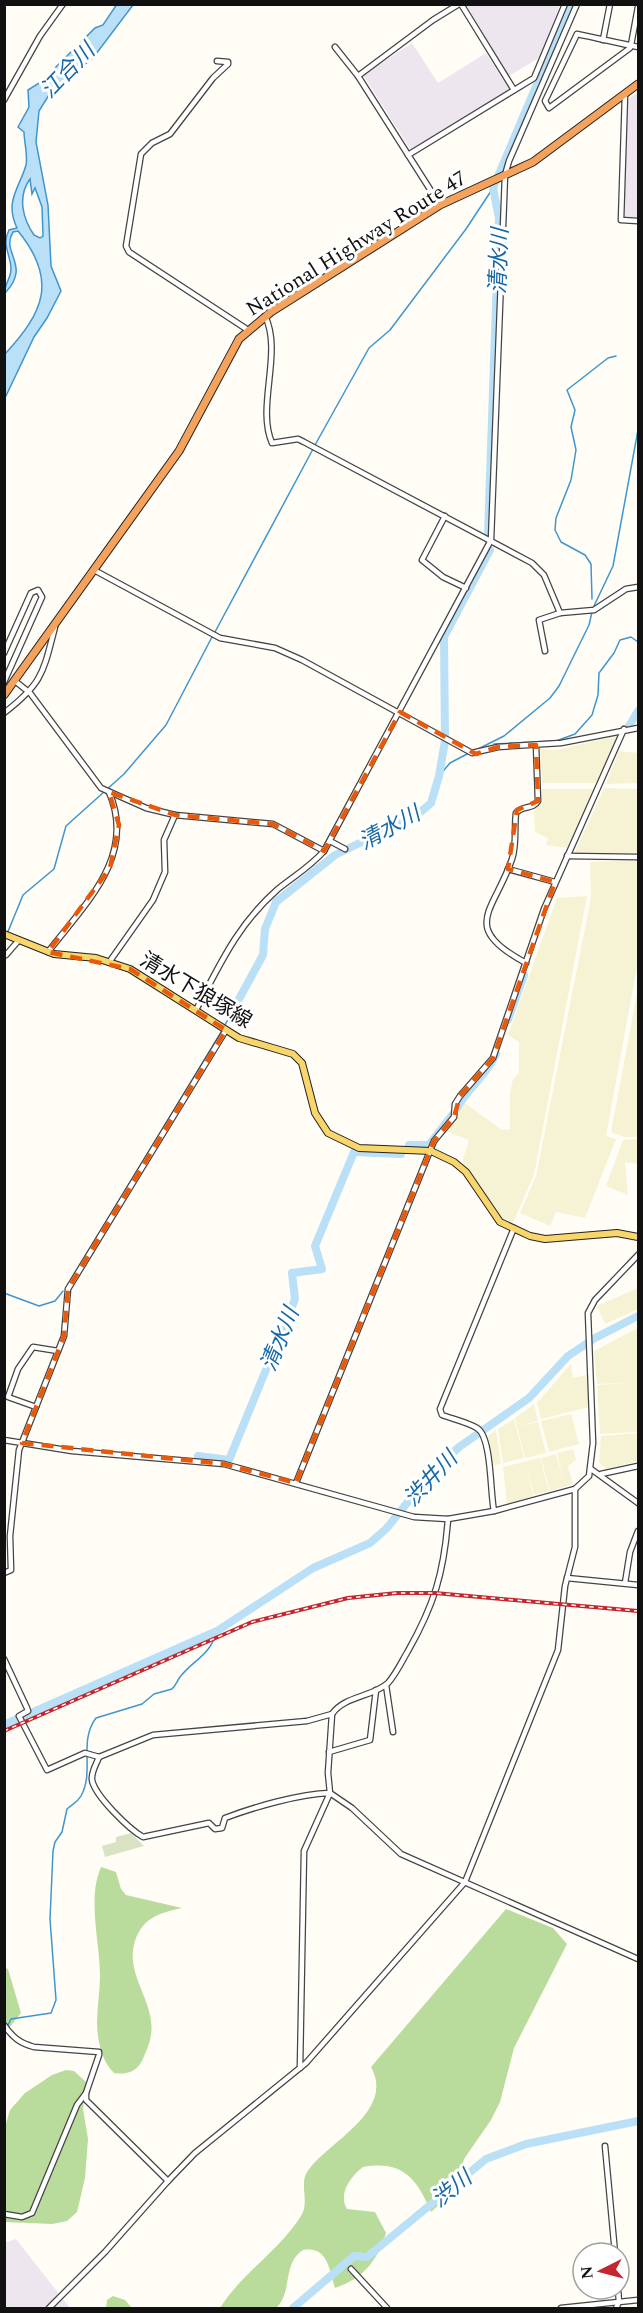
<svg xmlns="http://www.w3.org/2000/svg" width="643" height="2313" font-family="Spectral,'Noto Sans JP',serif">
	<rect width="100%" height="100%" fill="#fffdf5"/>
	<g fill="#eee6ef">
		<path d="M466,5L467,4L560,5L539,58L509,76Z"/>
		<path d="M412,43L438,83L486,53L509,89L412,152L363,75Z"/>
		<path d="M638,92V217H624L627,100Z"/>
		<path d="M16,2239L70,2308H5L4,2243Z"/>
	</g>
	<g fill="#f6f3d4">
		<path d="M618,735L596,783H542L540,749L557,750Z"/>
		<path d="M619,751L638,753V783L606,784Z"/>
		<path d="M604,788L638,789V853L574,854Z"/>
		<path d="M542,789H594L567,848L546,845L548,838L535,832L534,811L542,803Z"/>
		<path d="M638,860V961L606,1136L616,1139L585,1218L556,1212L550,1226L520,1213L536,1176L591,898L590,862Z"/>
		<path d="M587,896L534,1175L513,1223L500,1219L462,1162L469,1140L446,1131L465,1103L502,1130L510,1129V1092L513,1079L519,1073V1042L508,1035L557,898Z"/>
		<path d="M638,988V1137H624L611,1132Z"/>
		<path d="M638,1139V1164L625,1162L628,1195L606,1186L623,1140Z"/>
		<path d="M638,1288V1309L605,1324L597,1306Z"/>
		<path d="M638,1328V1432L600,1434L597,1385L629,1383L597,1384L594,1351Z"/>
		<path d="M571,1364L573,1378L587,1375L589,1407L541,1419L537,1403Z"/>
		<path d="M534,1404L538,1421L519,1426L538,1422L546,1453L525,1458L515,1418Z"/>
		<path d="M571,1414L579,1444L549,1452L541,1421Z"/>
		<path d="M514,1419L524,1458L503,1463L498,1429Z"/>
		<path d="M496,1430L501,1464L491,1466L486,1440L488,1436Z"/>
		<path d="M638,1433V1461L606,1469L599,1462L601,1436Z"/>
		<path d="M573,1449L576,1460L568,1466L573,1484L550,1491L541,1458L556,1454L565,1485L557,1453Z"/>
		<path d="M540,1458L549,1491L534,1495L527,1468L533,1496L507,1504L503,1467Z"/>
	</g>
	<g fill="#b9dc9c">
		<path d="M101,1867L116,1872L121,1889L126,1895L182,1908C160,1913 143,1917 135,1941C124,1975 156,2001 151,2035C150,2043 145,2054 142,2061C136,2072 126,2075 114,2073C104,2063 100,2050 98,2036C95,2016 100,1996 100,1976C100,1942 87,1899 101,1867Z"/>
		<path d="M506,1909L553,1928L567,1944L514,2048L500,2102L491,2120L464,2159L461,2170L444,2200L431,2212C417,2179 403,2160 363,2167C350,2177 338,2194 347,2209L375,2212L386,2233C377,2261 364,2278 335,2288C329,2269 328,2246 303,2250C282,2263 293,2293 276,2308H220C242,2273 279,2251 301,2216C310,2202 299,2185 307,2172C327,2142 396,2112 371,2067Z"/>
		<path d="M5,1968L8,1969L21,2013L5,2033Z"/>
		<path d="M66,2070L74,2071L86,2082L83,2109L88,2139L85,2178L77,2212L67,2221L52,2224L5,2222V2127L10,2110L25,2093L52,2075Z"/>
		<path d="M113,2296L125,2300L132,2308H106L107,2300Z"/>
	</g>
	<path fill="#d9e3c4" d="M131,1833L144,1846L105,1857L102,1846L116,1842V1837Z"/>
	<path fill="#b9e0f7" stroke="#3f96cf" stroke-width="1.5" fill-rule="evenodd" d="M117,4L133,5L93,58L52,90L39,111L36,142L48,205L51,266L61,291L47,318L34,337L5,398V354C44,312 58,280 18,231L13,232C0,253 32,265 5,293C4,284 11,279 11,269C11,255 1,245 9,230L17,228C4,201 20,187 26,165C28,156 24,141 24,132L18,127L29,107L28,90L41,82L95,28L103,25ZM30,179L32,194L35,188L42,207L43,236L40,238L34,235C23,219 17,197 30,179Z"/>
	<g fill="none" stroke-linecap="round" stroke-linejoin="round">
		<g stroke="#3f96cf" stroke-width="1.5">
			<path d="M315,445L369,348L390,330L466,229L493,188"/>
			<path d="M592,599L591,564L585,555L561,542L555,530L556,518L571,480L576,450L571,427L575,410L567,390L608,358L616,356"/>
			<path d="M594,606L613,566L638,430"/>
			<path d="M215,632L313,449"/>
			<path d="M494,744L556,741L575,734L592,715L598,695L599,673L614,653L620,640L631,637L638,642"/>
			<path d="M476,750L504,736L550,698L559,686L589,625L592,612"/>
			<path d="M439,776L450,763L469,753"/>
			<path d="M7,934L23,895L54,869L66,826L124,774L166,725L212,637"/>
			<path d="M225,1025L239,999"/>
			<path d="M71,1280L223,1029"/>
			<path d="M4,1293L39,1306L55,1301L63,1291"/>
			<path d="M8,2025L11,2019L51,2013L56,2000L50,1919L53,1851L55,1842L62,1832L67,1809C72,1804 77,1803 81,1796C95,1771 78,1742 96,1718L142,1704L154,1694L172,1689C176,1685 177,1681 180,1677C194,1659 210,1656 217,1631"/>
		</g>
		<g stroke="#b9e0f7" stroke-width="8">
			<path d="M488,534L499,218L493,188L571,4"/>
			<path d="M629,726L638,711"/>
			<path d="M239,999L263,955L265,929L276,902L335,855L417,815L431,803L439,776L445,741L444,637L490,550"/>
			<path d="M508,1020L524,975"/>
			<path d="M457,1108C468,1088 487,1075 496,1054"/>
			<path d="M409,1145H429L453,1114"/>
			<path d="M198,1456L229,1460L295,1299L292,1273L322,1269L315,1246L354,1152L401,1154"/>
			<path d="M22,1717L217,1631L313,1568L370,1543L386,1529L433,1471L459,1447L529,1398L568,1356L595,1338L638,1316"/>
			<path d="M4,1725L17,1719"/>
			<path d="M293,2308L354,2256L367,2257L486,2159L526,2144L638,2121"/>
		</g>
		<g stroke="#444" stroke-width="7">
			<g id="minor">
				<path d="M461,4L514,90"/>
				<path d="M638,7L631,45L630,48L549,108L545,101L577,34C597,38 618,43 638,47"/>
				<path d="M603,40L610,4"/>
				<path d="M335,47L358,76"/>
				<path d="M217,61L228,62V64L213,78L170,134L152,143L141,154L126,246L129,252L248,330"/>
				<path d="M625,94L621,220L638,221"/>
				<path d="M4,100L40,36L63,4"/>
				<path d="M408,155L534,78L565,4"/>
				<path d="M440,205L358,76L433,20L459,4"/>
				<path d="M265,316C283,352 256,407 272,443L298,439L304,442L532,563L544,575L560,613L594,610L626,589L638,587"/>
				<path d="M445,516L422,560L443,577L466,588"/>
				<path d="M94,570L220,638L275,648L302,660L472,753L498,747L561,743L638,728"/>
				<path d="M545,651L539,620L560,613"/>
				<path d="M4,653L31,593L38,590L42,597L4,682"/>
				<path d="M15,681L30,693L101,788L146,808L175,815L273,824L324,851"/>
				<path d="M4,713C43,683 43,673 55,627"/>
				<path d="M330,841L345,849"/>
				<path d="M567,856L638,857"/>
				<path d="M508,869L555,882"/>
				<path d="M48,952C85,904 137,856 109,792"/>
				<path d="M6,955L19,940"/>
				<path d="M110,961L153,900L165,872L164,840L175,815"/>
				<path d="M526,963C459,927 494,912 512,859C517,845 514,828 516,813C522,805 533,810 538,801L536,745"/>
				<path d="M196,1010C220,964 238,924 278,889C294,876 310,867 324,851L491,540L505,175L509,161L577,4"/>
				<path d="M36,1407L8,1397L18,1369L33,1347L58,1351"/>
				<path d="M4,1440L72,1451L224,1464L414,1517L448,1519L494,1511L575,1489L589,1476L593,1443L588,1313L595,1300L638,1255"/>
				<path d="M591,1469L638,1503"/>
				<path d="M601,1474L638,1466"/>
				<path d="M296,1483L434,1141L454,1117L455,1104L460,1096L493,1058L544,909L624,729"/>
				<path d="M494,1511C490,1493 492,1437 477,1428C467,1422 453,1419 442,1415L440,1409L514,1228"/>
				<path d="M448,1519C444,1573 434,1605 408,1651C402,1661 396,1674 388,1683C373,1697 344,1696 332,1714L328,1773L330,1793L352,1808L401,1854L638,1959"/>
				<path d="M4,1573L11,1570L10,1536L19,1450L64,1336L68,1289L226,1030"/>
				<path d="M567,1578L638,1585"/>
				<path d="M625,1583L630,1552L638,1531"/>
				<path d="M4,1659L27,1708L28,1711L19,1716L47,1770L85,1753L99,1757L153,1735L307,1721L332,1714"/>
				<path d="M386,1685L393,1732"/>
				<path d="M329,1752L370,1740L376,1690"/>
				<path d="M99,1757C96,1765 91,1772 92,1780C95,1796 129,1829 143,1837L209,1823L215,1829L222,1828L225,1818C254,1807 299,1794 330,1793L304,1851L300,2068"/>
				<path d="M4,2025C13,2038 20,2043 34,2047L99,2052V2055L86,2093L77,2105L32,2213L22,2217L4,2214"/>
				<path d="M86,2093V2100L168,2181L195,2153L306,2063L465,1882L558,1650L565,1586L575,1547V1489"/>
				<path d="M605,2146L615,2253"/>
				<path d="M351,2269L387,2308"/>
				<path d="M49,2308L105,2252L168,2181"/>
				<path d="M561,2308L638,2300"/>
				<path d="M616,2308L619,2302L618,2289"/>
			</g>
		</g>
		<g stroke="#222" stroke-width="8">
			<path id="major" d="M4,934L54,954L96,958L130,969L239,1038L293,1054L302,1063L315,1113L328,1133L359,1148L431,1151L454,1162L466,1172L500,1222L530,1236L545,1239L617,1233L638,1237"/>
		</g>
		<g stroke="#222" stroke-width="9">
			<path id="highway" d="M4,695L179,451L239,339L271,312L440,205L533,162L638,84"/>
		</g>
		<use href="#minor" stroke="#fff" stroke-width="4.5"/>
		<use href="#major" stroke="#f9d66b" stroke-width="6"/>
		<use href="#highway" stroke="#f5a25d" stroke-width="7"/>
		<g stroke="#c4262e" stroke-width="4">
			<path id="rail" d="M4,1731L252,1622L348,1598L397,1593H435L638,1611"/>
		</g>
		<use href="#rail" stroke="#fff" stroke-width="1.5" stroke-dasharray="4.5" stroke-linecap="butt"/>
	</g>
	<path fill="none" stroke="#e8590c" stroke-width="4.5" stroke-dasharray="12 8" stroke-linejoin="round" d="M400,712L476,754L498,747L536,745L538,801L517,810L508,869L555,882L493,1058L460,1096L454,1117L434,1141L296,1483L224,1464L22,1443L64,1336L68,1289L226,1030L130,969L48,952L110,868L119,825L109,792L175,815L273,824L324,851Z"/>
	<g text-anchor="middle" stroke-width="6" stroke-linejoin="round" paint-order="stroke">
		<g font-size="21" fill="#111" stroke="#fff">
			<text transform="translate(356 243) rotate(-32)" y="7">National Highway Route 47</text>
			<text transform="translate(196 990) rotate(31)" y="7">清水下狼塚線</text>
		</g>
		<g font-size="22" font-style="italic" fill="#1768a6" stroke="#fff">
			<text transform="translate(67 70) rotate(-46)" y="8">江合川</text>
			<text transform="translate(498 261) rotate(-88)" y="8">清水川</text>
			<text transform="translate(389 827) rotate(-29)" y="8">清水川</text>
			<text transform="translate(279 1339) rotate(-68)" y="8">清水川</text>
			<text transform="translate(430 1478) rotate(-47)" y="8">渋井川</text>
			<text transform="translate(451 2188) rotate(-39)" y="8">渋川</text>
		</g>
	</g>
	<rect width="643" height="2313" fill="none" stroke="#111111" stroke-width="12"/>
	<g transform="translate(601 2271) rotate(264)"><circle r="28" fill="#ffffff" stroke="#a0a0a0" stroke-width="1.5"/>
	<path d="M0-4.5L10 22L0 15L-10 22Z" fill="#c4262e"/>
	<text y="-9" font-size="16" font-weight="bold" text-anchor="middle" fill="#111111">N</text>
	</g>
</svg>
